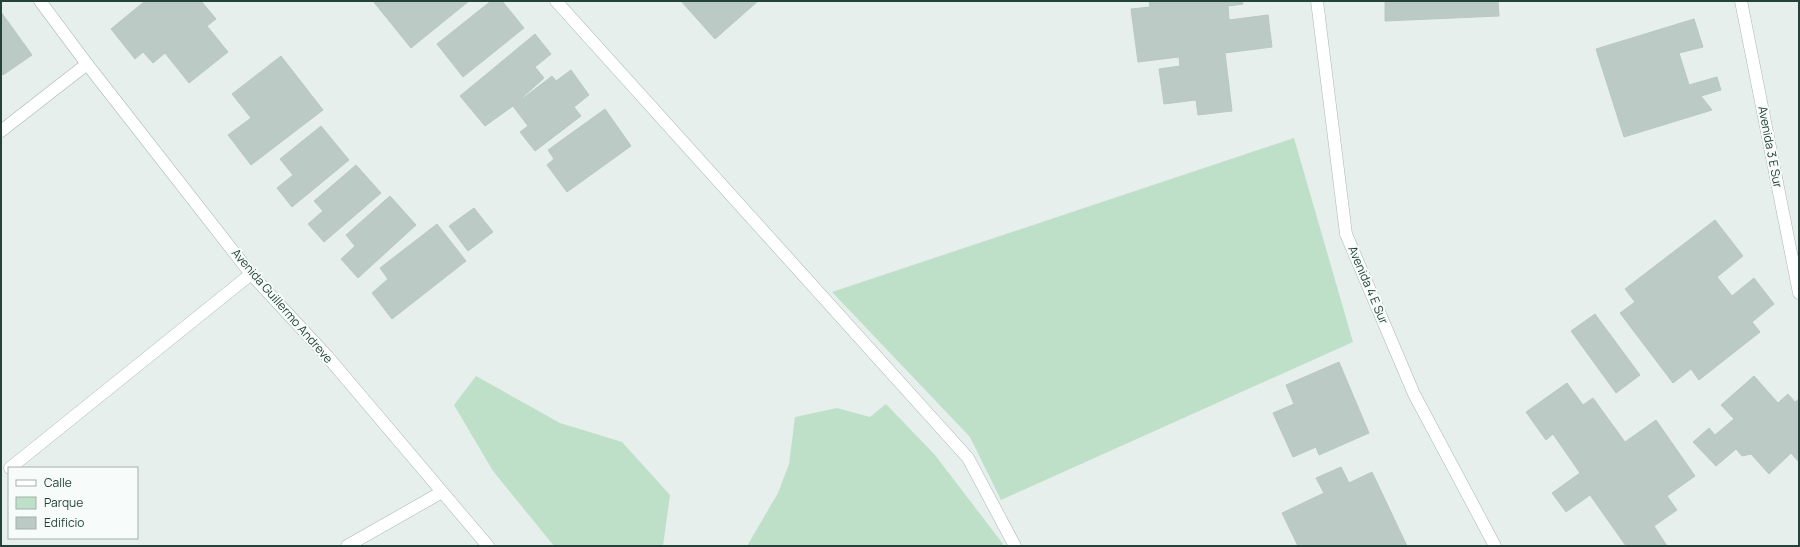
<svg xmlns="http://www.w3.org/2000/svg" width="1800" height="547" font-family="Manrope,sans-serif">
	<rect width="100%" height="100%" fill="#e6efeb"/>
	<g fill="#bfe0c8">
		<path d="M1294,138L1353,342L1001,500L970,437L832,292Z"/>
		<path d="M476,376L560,423L622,442L670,495L663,546H554L493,471L454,405Z"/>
		<path d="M886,404L935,455L1003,544L1002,546H747L778,493L789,464L795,417L837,408L870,417Z"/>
	</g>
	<g fill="#bbcac4" stroke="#b8c9c2">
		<path d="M145,1H201L216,19L207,26L228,52L189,83L165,53L153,63L143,52L135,59L111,29Z"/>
		<path d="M373,1H469L411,48Z"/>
		<path d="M491,1H502L524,28L463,77L437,44Z"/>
		<path d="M681,1H758L715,39Z"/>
		<path d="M1149,1H1242L1243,4L1228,6L1229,20L1268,15L1272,47L1225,53L1232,111L1198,115L1196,100L1164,104L1159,69L1180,66L1179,57L1138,62L1131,9L1150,7Z"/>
		<path d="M1385,1H1498L1499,16L1385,21Z"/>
		<path d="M1,12L32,55L3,75L1,72Z"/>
		<path d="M1694,19L1703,47L1679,53L1689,85L1717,77L1721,90L1701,96L1712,110L1624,137L1596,49Z"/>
		<path d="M535,34L551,54L535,67L544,78L513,106L485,126L460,96Z"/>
		<path d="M281,56L323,110L251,165L228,135L251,118L232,94Z"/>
		<path d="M571,70L589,95L574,107L581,116L535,151L520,132L528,126L513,106L552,76L556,81Z"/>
		<path d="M605,109L631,146L567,192L547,165L554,159L548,150Z"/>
		<path d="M321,126L349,160L292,207L277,188L293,175L280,159Z"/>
		<path d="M356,165L381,193L324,242L308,224L323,211L314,201Z"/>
		<path d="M390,196L416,225L358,278L341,259L355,246L346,235Z"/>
		<path d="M474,208L493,232L468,251L449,226Z"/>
		<path d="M1715,220L1743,256L1717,277L1732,296L1754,278L1774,304L1752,322L1760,332L1699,380L1691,369L1673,383L1620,313L1635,302L1625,289Z"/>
		<path d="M437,224L466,261L392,319L372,293L388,279L380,268Z"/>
		<path d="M1595,314L1640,375L1616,393L1571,331Z"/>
		<path d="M1339,362L1369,433L1319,455L1316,447L1293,457L1273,413L1294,404L1286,385Z"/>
		<path d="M1754,376L1778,403L1788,394L1795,402L1799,399V462L1791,453L1769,474L1751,454L1742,456L1736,449L1716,466L1693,442L1709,428L1715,435L1734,419L1721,405Z"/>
		<path d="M1567,383L1583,405L1593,398L1625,442L1656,420L1695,476L1667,496L1677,510L1654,526L1667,546H1626L1590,495L1566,512L1552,493L1580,473L1553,434L1546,440L1526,412Z"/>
		<path d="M1341,467L1349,483L1372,472L1407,546H1298L1282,513L1324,493L1316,478Z"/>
	</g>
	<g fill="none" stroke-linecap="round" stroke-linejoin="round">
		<g stroke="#a8b8b2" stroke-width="13">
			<g id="minor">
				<path d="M40,1L87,64L251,274L327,356L488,546"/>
				<path d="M556,1L968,458L1015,546"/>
				<path d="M1741,1L1799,293"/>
				<path d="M1,131L87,64"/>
				<path d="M10,468L251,274"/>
				<path d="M347,546L442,492"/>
			</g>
		</g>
		<g stroke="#a8b8b2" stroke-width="13">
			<path id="tertiary" d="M1317,1L1346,234L1414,394L1495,546"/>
		</g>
		<use href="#minor" stroke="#fff" stroke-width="12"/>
		<use href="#tertiary" stroke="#fff" stroke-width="12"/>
	</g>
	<g text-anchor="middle" stroke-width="4" stroke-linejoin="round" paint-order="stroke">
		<g font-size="12" fill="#24423a" stroke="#f7fbf9">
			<text transform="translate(1770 147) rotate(79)" y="4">Avenida 3 E Sur</text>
			<text transform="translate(1368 285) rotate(67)" y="4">Avenida 4 E Sur</text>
			<text transform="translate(282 306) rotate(49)" y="4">Avenida Guillermo Andreve</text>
		</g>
	</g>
	<rect width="1800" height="547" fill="none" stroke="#24423a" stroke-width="4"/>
	<rect x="8" y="467" width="130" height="72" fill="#f7fbf9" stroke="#a3b1ad"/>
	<rect x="16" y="480" width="20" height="6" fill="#ffffff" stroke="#a3b1ad"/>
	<text x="44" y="487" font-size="12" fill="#24423a">Calle</text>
	<rect x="16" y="497" width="20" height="12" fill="#bfe0c8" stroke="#a3b1ad"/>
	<text x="44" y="507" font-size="12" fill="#24423a">Parque</text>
	<rect x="16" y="517" width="20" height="12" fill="#bbcac4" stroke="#a3b1ad"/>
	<text x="44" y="527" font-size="12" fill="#24423a">Edificio</text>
</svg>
